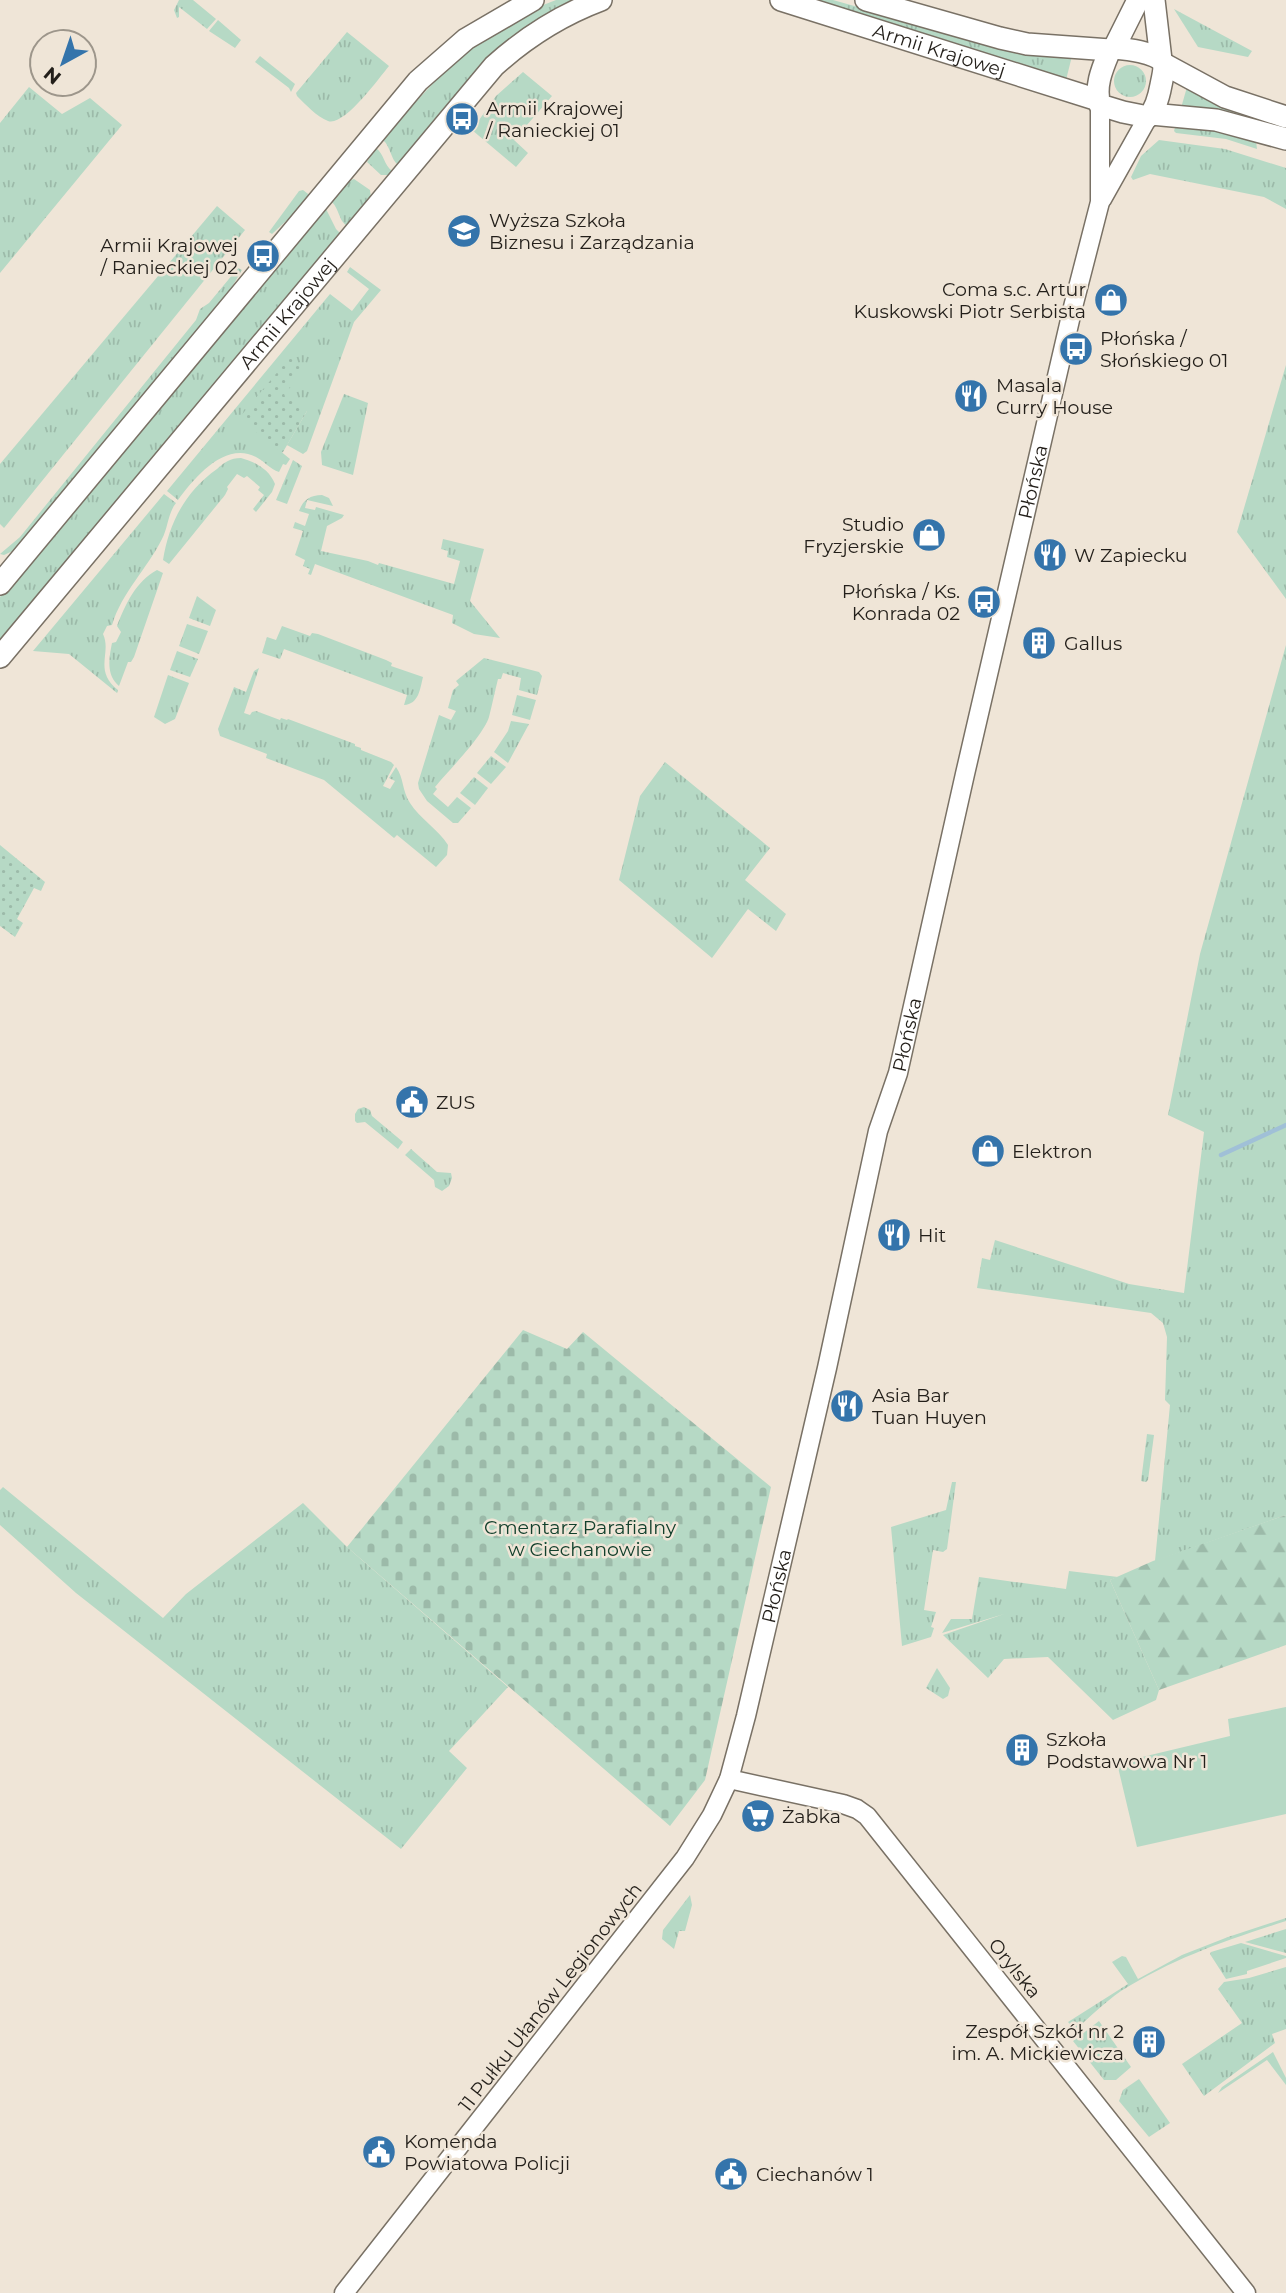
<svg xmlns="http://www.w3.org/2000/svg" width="1286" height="2293" font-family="Montserrat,sans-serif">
	<defs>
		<pattern id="grass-tufts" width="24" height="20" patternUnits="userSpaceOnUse" patternTransform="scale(1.75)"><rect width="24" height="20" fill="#b6d9c5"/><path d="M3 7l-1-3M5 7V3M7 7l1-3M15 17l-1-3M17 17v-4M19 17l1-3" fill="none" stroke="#9cbaa9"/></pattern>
		<pattern id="forest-firs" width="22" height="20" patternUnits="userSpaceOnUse" patternTransform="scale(1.75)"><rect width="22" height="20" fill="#b6d9c5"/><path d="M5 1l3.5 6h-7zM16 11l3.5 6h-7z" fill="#9cbaa9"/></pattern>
		<pattern id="cemetery-stones" width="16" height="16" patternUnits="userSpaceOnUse" patternTransform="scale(1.75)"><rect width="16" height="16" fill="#b6d9c5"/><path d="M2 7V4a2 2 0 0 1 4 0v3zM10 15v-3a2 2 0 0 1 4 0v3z" fill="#9cbaa9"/></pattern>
		<pattern id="park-dots" width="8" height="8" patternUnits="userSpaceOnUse" patternTransform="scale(1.75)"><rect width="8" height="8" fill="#b6d9c5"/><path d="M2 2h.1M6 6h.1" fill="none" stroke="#9cbaa9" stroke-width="1.8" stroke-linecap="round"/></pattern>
	</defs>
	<rect width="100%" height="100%" fill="#efe5d7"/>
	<g fill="url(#grass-tufts)">
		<path d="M179,0H193L216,19L207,29L179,7V17L177,18L174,10Z"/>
		<path d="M556,0H575C497,35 451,101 398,165C390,158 391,147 383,140C433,81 480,27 556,0Z"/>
		<path d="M813,0H833L1000,47L1072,56L1066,80Z"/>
		<path d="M1174,9L1252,51L1248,57L1198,47Z"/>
		<path d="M218,20L241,40L235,48L209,31Z"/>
		<path d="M347,32L389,66C379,78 344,127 328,121C317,117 305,104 297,96L296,93Z"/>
		<path d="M260,56L295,84L291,92L289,88L255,62Z"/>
		<circle cx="1130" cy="81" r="16"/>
		<path d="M523,72L552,96L514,140L528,153L516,167L472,130L496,96Z"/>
		<path d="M29,87L62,114L90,98L122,125L0,273V123Z"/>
		<path d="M1187,87L1286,126V131L1181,108Z"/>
		<path d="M1176,124L1214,127L1256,141L1257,149L1226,139L1176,133L1174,131Z"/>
		<path d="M1159,140L1225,149L1286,168V209L1264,197L1150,174L1133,180L1131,177L1141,156Z"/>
		<path d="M376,148C384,154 384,165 392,171L388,175H381L367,162Z"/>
		<path d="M354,179L370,190L371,198L347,226C339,221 339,209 332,202L349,181Z"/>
		<path d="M303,190L312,197L272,234L269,232L299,191Z"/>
		<path d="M217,206L245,230L4,528L0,524V464Z"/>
		<path d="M326,209L336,229L341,234L0,642V597Z"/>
		<path d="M350,267L381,290L354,322L307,451L303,454L287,445L307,411L240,418L290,459L286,465L283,464L279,472C270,469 264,461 256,457C225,441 195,477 178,500L167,491L330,294L352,311L369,289L347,272Z"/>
		<path d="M238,268L242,270L220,307L17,549L4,555L0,554L20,537L196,320L200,309L209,303Z"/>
		<path d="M1286,365V599L1237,532Z"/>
		<path d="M344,394L368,403L353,475L322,465L321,452Z"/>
		<path d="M241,458C255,462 269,469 275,484L272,492L256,512L253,509L264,495L258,490L260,487L247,476L244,478L237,474L227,487L228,489L225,495L169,564L163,560C169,522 186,491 217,469C225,462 230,458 241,458Z"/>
		<path d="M293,460L302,466L287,504L276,500Z"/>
		<path d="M164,494L176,503C168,513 168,528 162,539C147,569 122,592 112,625L107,626L103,634C112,653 93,670 118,690L117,693L69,654L33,651Z"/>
		<path d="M322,495L329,498L333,506L307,500L305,508L315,510L316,507L344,515L342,518L327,526L321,551L368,561L378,565L379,563L454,584L460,561L447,557L448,551L441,549L443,539L484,549L470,601L500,638L474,634L452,623L453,615L315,564L311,575L308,574L310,569L303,566L305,560L295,555L303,531L293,528L295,522L305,526L309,514L299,511C303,500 310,495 322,495Z"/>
		<path d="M157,570L163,573L134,657L131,662H128L119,686C106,675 109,658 112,643L116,642L121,632L117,626C125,605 136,581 157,570Z"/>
		<path d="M197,596L216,610L210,626L189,618Z"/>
		<path d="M187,624L208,631L199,654L179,646Z"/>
		<path d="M282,626L310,636L312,633L318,634L386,660L392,663L391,666L423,677C420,689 419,704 404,705L407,695L284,649L280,659L262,653L267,637L276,640Z"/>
		<path d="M1286,645V1515L1155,1561L1170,1405L1165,1400L1167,1337L1163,1323L1151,1313L977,1288L982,1258L990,1260L995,1240L1129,1284L1184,1293L1204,1132L1168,1115L1200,954Z"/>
		<path d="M177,651L198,659L190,677L170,670Z"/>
		<path d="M484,658L539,672L542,676L537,695L519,690L521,678L503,673L501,679H498C495,691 492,705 489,717C483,736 450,769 435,787L437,789L433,794L448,807L457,797L471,808L458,823H453L427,801L419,789L418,783L439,715L451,720L456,711L448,708L453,690L459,685L456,681Z"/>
		<path d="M259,668L244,713L250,715L252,712L256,711L280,720L281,718L287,720L288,719L355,744V746L361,748V750L391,762L394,765L383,786L390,789L395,781L389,778L396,767C404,778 402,791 410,803C420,819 438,829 448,845L447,855L436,867L397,835L394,838L324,780L266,758L267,754L220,736L218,729L234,687L246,692L254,671Z"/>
		<path d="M168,675L189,683L175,719L165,724L154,717Z"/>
		<path d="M517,695L536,700L530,720L512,715Z"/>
		<path d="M511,721L529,724L508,763L494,752L508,731Z"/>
		<path d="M491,756L506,767L491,784L477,773Z"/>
		<path d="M665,762L770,848L745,880L786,914L776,931L748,909L712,958L619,880L640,796Z"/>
		<path d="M474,777L488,788L475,805L460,793Z"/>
		<path d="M364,1107L370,1110L372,1116L403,1142L398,1149L365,1122L357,1123L355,1121V1114L358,1109Z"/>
		<path d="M411,1149L437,1172L451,1173L452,1178L449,1186L442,1191L435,1187L434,1180L405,1155Z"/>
		<path d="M1147,1434L1154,1435L1148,1480L1146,1482L1141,1481Z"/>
		<path d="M952,1482H956L947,1549L943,1552L933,1550L924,1610L936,1612L931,1627L934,1628L931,1637L902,1646L891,1527L946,1510Z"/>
		<path d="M3,1487L163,1618L186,1594L303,1503L347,1547L508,1687L449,1751L467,1768L401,1849L76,1593L0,1525V1490Z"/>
		<path d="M1069,1571L1118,1577L1110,1580L1159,1690L1156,1700L1113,1720L1048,1657L1004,1659L988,1678L943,1635L1004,1614L942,1633L951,1619H972L979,1577L1066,1589Z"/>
		<path d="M937,1668L950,1688L948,1696L943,1699L926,1688Z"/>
		<path d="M690,1895L692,1905L685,1931H679L674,1949L662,1939L663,1930Z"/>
		<path d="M1286,1918V1921C1227,1940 1174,1958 1121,1991C1105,2002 1090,2017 1075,2030L1068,2022L1128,1984L1112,1962L1122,1956L1126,1957L1138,1979L1182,1955L1228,1937Z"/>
		<path d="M1286,1929V1953L1245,1942Z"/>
		<path d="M1241,1943L1286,1956V1958L1247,1971V1974L1226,1979L1210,1954L1211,1952Z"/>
		<path d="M1286,1967V2029L1272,2034L1275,2043L1204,2096L1182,2064L1242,2023L1218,1989L1224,1982L1249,1978Z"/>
		<path d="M1099,2021L1131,2067L1116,2080H1104L1073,2041Z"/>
		<path d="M1273,2052L1286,2078V2085L1267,2060L1218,2093L1222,2087Z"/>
		<path d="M1139,2079L1170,2123L1149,2137L1119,2101L1123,2090Z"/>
	</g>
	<path fill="url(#forest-firs)" d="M1286,1515V1645L1159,1690L1110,1580L1153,1561Z"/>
	<path fill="url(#cemetery-stones)" d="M523,1330L567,1349L583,1332L771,1487L705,1780L670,1826L347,1547Z"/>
	<g fill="url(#park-dots)">
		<path d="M291,356L305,369L284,395L307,411L283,452L281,453L239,418Z"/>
		<path d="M0,845L45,882L41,891L34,888L17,919L23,923L15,937L0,926Z"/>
	</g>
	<path fill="#b6d9c5" d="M1286,1707V1814L1137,1847L1117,1763L1230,1736L1228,1719Z"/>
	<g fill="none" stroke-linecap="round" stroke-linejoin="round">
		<path stroke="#a0c0d7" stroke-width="4.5" d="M1221,1155L1286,1125"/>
		<g stroke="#797165" stroke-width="21">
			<g id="tertiary">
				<path d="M1102,199L1148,117"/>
				<path d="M729,1779L843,1804L857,1809L867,1816L1246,2293"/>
				<path id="s1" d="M344,2293L685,1858L712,1815L729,1779L746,1716L827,1368L878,1131L898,1073L965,774L1073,307L1100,202V105"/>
			</g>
		</g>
		<g stroke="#797165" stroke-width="24">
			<g id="primary">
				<path id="s2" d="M781,0L1098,100"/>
				<path d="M866,0L1000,38L1027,44L1110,50"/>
				<path d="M1154,0L1161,60"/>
				<path d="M1114,48C1125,49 1157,52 1163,63C1165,68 1162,80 1161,85C1159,96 1155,110 1148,117L1123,112L1100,105C1094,86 1103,67 1110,50L1114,48L1138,0"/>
				<path d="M1164,64L1225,97L1286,117"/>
				<path d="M1151,114L1216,120L1286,139"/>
				<path d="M0,584L418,81L466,39L533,0"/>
				<path id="s3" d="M0,657L494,66C525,38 561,15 601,0"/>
			</g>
		</g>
		<use href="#tertiary" stroke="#fff" stroke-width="18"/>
		<use href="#primary" stroke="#fff" stroke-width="21"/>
	</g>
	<defs>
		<g id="bus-disc" transform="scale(1.75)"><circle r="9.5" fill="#3474ab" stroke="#efe5d7"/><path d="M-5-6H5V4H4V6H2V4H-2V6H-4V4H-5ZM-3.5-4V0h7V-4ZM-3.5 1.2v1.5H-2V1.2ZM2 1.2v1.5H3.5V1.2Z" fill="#fff"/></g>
		<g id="university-disc" transform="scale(1.75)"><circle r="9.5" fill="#3474ab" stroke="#efe5d7"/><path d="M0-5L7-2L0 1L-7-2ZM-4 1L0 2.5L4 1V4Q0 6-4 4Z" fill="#fff"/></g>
		<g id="shop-disc" transform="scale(1.75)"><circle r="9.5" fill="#3474ab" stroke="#efe5d7"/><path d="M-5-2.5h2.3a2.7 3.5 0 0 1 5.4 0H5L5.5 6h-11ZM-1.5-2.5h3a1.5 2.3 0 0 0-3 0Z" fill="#fff"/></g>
		<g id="restaurant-disc" transform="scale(1.75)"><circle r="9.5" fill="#3474ab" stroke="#efe5d7"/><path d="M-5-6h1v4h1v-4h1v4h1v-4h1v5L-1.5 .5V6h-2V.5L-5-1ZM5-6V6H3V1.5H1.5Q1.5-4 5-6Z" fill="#fff"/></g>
		<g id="building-disc" transform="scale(1.75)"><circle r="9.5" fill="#3474ab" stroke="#efe5d7"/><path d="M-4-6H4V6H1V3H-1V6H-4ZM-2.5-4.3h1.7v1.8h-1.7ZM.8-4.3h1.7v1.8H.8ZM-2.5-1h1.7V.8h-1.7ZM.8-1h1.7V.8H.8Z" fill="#fff"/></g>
		<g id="civic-disc" transform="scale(1.75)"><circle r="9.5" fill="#3474ab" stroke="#efe5d7"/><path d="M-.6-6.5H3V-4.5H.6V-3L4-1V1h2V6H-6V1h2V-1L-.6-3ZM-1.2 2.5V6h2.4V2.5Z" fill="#fff"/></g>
		<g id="supermarket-disc" transform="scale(1.75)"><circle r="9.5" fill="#3474ab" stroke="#efe5d7"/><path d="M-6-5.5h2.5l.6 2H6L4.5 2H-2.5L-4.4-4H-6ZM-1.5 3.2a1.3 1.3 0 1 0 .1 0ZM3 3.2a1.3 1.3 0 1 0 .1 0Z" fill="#fff"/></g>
	</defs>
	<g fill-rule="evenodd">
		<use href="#bus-disc" x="462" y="119"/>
		<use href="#university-disc" x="464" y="231"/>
		<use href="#bus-disc" x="263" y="256"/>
		<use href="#shop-disc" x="1111" y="300"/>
		<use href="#bus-disc" x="1076" y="349"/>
		<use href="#restaurant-disc" x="971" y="396"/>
		<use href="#shop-disc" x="929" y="535"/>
		<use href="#restaurant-disc" x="1050" y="555"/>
		<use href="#bus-disc" x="984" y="602"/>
		<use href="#building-disc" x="1039" y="643"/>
		<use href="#civic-disc" x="412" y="1102"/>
		<use href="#shop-disc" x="988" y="1151"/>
		<use href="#restaurant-disc" x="894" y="1235"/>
		<use href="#restaurant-disc" x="847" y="1406"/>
		<use href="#building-disc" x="1022" y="1750"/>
		<use href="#supermarket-disc" x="758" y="1816"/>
		<use href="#building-disc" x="1149" y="2042"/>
		<use href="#civic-disc" x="379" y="2152"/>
		<use href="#civic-disc" x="731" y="2174"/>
	</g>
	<g text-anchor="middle" stroke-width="5" stroke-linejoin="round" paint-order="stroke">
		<g font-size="19" fill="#231f1a" stroke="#efe5d7">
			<text dy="7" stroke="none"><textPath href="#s2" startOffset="166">Armii Krajowej</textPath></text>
			<text dy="7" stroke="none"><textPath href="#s3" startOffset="448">Armii Krajowej</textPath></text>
			<text dy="7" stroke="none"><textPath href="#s1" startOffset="1976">Płońska</textPath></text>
			<text dy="7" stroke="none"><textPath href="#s1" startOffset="1409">Płońska</textPath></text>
			<text dy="7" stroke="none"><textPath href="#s1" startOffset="842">Płońska</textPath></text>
			<text transform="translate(1015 1968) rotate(51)" y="7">Orylska</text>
			<text transform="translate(550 1997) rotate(-52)" y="7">11 Pułku Ułanów Legionowych</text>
		</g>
		<g font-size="19" fill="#231f1a" stroke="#efe5d7" text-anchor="start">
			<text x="486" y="115">Armii Krajowej<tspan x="486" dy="22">/ Ranieckiej 01</tspan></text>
			<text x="489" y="227">Wyższa Szkoła<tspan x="489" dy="22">Biznesu i Zarządzania</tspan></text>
			<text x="238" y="252" text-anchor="end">Armii Krajowej<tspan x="238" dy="22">/ Ranieckiej 02</tspan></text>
			<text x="1086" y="296" text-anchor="end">Coma s.c. Artur<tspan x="1086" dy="22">Kuskowski Piotr Serbista</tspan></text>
			<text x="1100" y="345">Płońska /<tspan x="1100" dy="22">Słońskiego 01</tspan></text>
			<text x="996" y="392">Masala<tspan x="996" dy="22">Curry House</tspan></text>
			<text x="904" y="531" text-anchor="end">Studio<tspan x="904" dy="22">Fryzjerskie</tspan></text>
			<text x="1074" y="562">W Zapiecku</text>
			<text x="960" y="598" text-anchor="end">Płońska / Ks.<tspan x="960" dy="22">Konrada 02</tspan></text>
			<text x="1064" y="650">Gallus</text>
			<text x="436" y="1109">ZUS</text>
			<text x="1012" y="1158">Elektron</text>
			<text x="918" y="1242">Hit</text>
			<text x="872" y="1402">Asia Bar<tspan x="872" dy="22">Tuan Huyen</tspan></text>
			<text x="1046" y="1746">Szkoła<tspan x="1046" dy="22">Podstawowa Nr 1</tspan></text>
			<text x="782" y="1823">Żabka</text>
			<text x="1124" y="2038" text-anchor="end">Zespół Szkół nr 2<tspan x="1124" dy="22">im. A. Mickiewicza</tspan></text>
			<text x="404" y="2148">Komenda<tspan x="404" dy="22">Powiatowa Policji</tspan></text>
			<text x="756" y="2181">Ciechanów 1</text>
		</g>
		<g font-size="19" fill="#12402c" stroke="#efe5d7">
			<text x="580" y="1534">Cmentarz Parafialny<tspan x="580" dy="22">w Ciechanowie</tspan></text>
		</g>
	</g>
	<g transform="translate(63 63) rotate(220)"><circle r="33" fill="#efe5d7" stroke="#9d968b" stroke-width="2"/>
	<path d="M0-5L12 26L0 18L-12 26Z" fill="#3474ab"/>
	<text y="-10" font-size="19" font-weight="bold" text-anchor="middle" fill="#231f1a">N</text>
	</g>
</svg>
